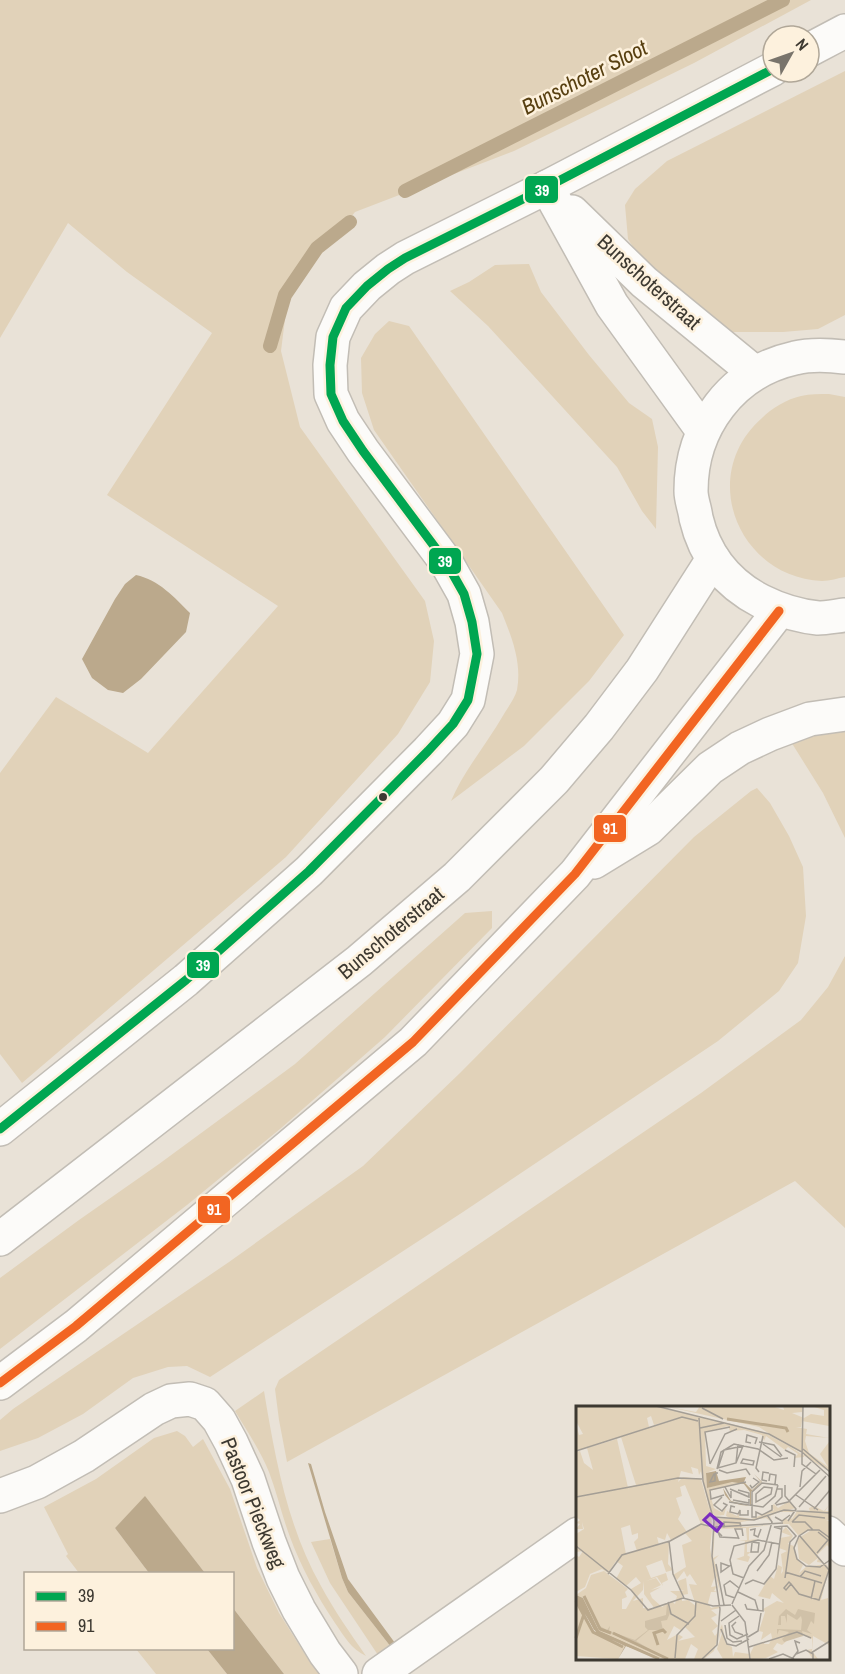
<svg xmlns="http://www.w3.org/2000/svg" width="845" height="1674" font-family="'Archivo Narrow',sans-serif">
	<rect width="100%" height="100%" fill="#e9e2d7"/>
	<g fill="#e1d2b9">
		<path d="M0,0H811L694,63L514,151L355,212L309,269L287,303L281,351L300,427L425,601L434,641L430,682L398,734L286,857L22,1083L0,1054V773L56,697L148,753L278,606L107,495L212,333L127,272L68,223L0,338Z"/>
		<path d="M845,71V315L818,329L783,332H725L652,277L628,239L625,205L635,189L667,161Z"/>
		<path d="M529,264L541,292L589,355L629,403L652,419L658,447L656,529L642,511L617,467L488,326L450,291L469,282L495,265Z"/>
		<path d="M389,321L409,326L624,635L589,681L524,746L451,801C464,770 487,744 504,714C508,707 515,698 517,690C522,663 512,638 502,613L374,430L362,393L361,358L375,334Z"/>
		<path d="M829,394L845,397V577C838,578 830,581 822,581C738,577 697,475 762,418C772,408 787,399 801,396C810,394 820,394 829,394Z"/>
		<path d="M845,728V838L823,793L788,737Z"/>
		<path d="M757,788L770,803L789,836L803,867L806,916L798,963L779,991L718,1041L463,1212L210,1377L187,1366L168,1367L133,1378L83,1414L38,1438L0,1451V1420L13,1409L229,1262L363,1166L460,1073L694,837L751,791Z"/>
		<path d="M492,911V928L385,1037L280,1129L187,1205L0,1349V1278L79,1220L159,1164L295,1064L465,913Z"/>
		<path d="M845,956V1228L795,1181L287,1462L279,1420L275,1389L279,1380L701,1093L801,1020L828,987Z"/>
		<path d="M264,1391C275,1457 287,1526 321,1586C334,1610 350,1633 366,1656C351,1649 344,1636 335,1623C317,1596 301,1567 290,1537C282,1516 277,1493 269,1472C260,1450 247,1431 235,1411Z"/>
		<path d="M177,1431L185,1436L193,1447L203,1439L230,1489L257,1568L279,1613L308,1659L320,1674H284L233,1608L232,1574L205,1573L145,1497L115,1528L149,1573H79L66,1556L68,1554L44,1507L96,1479L154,1438Z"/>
		<path d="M330,1539L342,1578L348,1592L391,1647L380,1658L330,1583L311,1542Z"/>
		<path d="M136,1649H207L227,1674H156Z"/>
	</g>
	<g fill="#bba98c">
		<path d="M136,575C159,580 174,597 190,613L186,632L141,679L123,693L108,690L92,678L82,659L115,599L125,584Z"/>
		<path d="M308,1463L311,1464L325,1512L348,1579L395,1643L391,1647L348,1592L342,1578Z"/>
		<path d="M145,1496L205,1573H149L115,1528Z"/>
		<path d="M233,1608L284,1674H227L207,1649L232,1648Z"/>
	</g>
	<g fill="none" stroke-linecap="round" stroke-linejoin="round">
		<g stroke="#bba98c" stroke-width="14">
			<path d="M405,191L783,0"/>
			<path d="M270,346L285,295L317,248L350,222"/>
		</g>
		<g stroke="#c2bdb5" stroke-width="36">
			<g id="minor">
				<path d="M809,50L845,31"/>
				<path d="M547,187L612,305L703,431"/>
				<path d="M572,212L644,282L755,373"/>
				<path d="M0,1129L186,980L309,871L428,751L453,724L468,700L477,654L472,622L464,594L446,562L363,451L343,421L331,394L330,365L333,337L346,308L367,286L388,269L405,258L547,187L773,69"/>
				<path d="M0,1496L37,1482L84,1456L154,1409L171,1401L190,1399L205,1404L219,1420L231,1442L248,1479L269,1542L283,1578L299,1610L325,1653L341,1674"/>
				<path d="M828,1533L845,1549"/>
				<path d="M379,1674L578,1534"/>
			</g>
		</g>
		<g stroke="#c2bdb5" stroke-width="36">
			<g id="major">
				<path d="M845,357C828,355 811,354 795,358C732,372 691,427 691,491C691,500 695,509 696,518C705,556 726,583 761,601C779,610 798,616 818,618C826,618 836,616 845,615"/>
				<path d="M594,862L648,829L710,768L740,748L770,734L810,719L845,714"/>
				<path d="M0,1239L359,961L457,877L554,780L599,727L642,670L713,559"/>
				<path d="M0,1383L76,1326L413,1042L575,874L779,611"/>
			</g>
		</g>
		<use href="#minor" stroke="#fcfbf9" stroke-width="33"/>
		<use href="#major" stroke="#fcfbf9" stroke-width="33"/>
		<g stroke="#fdf1dd" stroke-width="14">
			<path id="bus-1" d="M0,1129L186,980L309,871L428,751L453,724L468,700L477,654L472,622L464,594L446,562L363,451L343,421L331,394L330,365L333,337L346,308L367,286L388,269L405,258L547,187L773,69"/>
		</g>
		<g stroke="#fdf1dd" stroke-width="14">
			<path id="bus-2" d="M0,1383L76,1326L413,1042L575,874L779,611"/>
		</g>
		<use href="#bus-1" stroke="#00a651" stroke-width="9"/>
		<use href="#bus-2" stroke="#f26522" stroke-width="9"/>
	</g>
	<circle fill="#3d3931" stroke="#fdf1dd" stroke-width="2" cx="383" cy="797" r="5"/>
	<g text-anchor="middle" stroke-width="5" stroke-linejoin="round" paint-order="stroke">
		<g font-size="21" fill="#3d3931" stroke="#fdf1dd">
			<text transform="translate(649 282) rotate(42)" y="7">Bunschoterstraat</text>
			<text transform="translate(391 933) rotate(-40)" y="7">Bunschoterstraat</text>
			<text transform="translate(253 1503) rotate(68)" y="7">Pastoor Pieckweg</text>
		</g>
		<g font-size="22" font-style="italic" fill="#573f10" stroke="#fdf1dd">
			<text transform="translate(584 77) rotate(-27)" y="8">Bunschoter Sloot</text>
		</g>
	</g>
	<g transform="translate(576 1406)">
		<rect width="254" height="254" fill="#e9e2d7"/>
		<path d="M0,0H77L185,25L228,48V51L218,52L222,48L212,41L209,44L190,30L188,35L186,29L168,24L154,25L152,20L129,26L130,60L140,63L130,67L131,82L153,76L167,77L133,85L138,102L145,106L150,102L148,109L139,110L135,105L136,121L132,115L127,118L136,123L134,142L139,170L135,181L141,180L138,185L142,186H135L132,197L135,202L143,200L144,202L135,204L141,209L135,212L142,220L136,225L139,230L142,226L141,234L138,245L128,253H118L122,243L115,238L109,253H86L23,225L7,192L0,189L10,182L15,169L28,165L52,183L49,186L51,191L46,193V203H50L58,189L55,183L65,177L60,171L50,180L40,173L47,160L40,155L32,167L26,163L14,168L9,181L0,186V149L3,151L7,145L0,146V128L8,123L6,116L7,123H0L4,118L0,117L4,114L0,111V46L4,45L8,57L17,64L11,42L41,33L53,86L52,81L60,79L45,31L106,11L78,19L75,10L71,12L73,21L0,45V18L3,29L7,28L0,15ZM115,61L122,63L123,69L125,65L134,106L125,73L107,71L102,76L105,65L117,68ZM109,79L125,118L111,126L102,113L105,107L100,92L106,90L104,81ZM54,119L56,129L62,127V132L58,136L61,145L50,148L45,122ZM91,127L95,134L109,127L116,135L106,139L110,161L97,169L101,174L108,165L111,171L114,168L121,179L113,178L120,200L112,194L106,195V189L112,188L110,172L102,175L104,184L109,185H94L101,190L99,198L96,195L86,201L76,192L74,187L85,181L75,184L85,179L80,172L70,175L81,171L87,180L86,177L92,174L90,167L75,172L70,160L86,154L90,166L97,164L92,158L93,136L83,139L81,131L89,134ZM68,175V188L79,203L67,202V192L57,195L67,184ZM98,220L106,225L108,220L119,231L102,235L107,231L102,228L91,234ZM88,0L120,6L124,0H196L208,4L207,0H227L226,6L216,7L228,12L235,8L248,10V4L235,0H253V20L226,15L225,21H220L231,23L230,28L253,32L230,30L229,35L233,47L252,61L244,48L253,36L254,66L183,21ZM213,95L220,102L212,104L219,106L218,108L215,112L216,113L221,105L234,106L233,102L238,100L248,105L253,99L249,105H253V114L250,115H253V141L251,139L241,149L248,157L241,156L242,152L233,159L223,153L221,133L237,123L222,129L213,118H206L208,112L212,114L218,106H203L194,110L196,114L193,110L196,107L190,109L194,115L190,112L165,116L166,121L194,119L173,122V134L181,133L171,138V146H175L171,149L174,151L172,156L160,153L168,150L169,135H163L171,134L170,122L139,123L137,152L143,149L138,154L142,166L144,188L136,151L139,112L156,113L150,110L151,105L161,110L164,105L163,111L175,113L198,104L195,100L198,98L202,102ZM210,121L217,130L212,138L218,140L221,153L227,159L223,167L230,161L250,158L253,162L245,194L252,192L253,239L237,230L236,245L242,253L236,252L231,244L236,243V233L221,226L206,239L201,237L197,243L202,246L190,252L175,253L174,249V253H147L141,243L146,227L145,224L143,234L145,206L144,223L146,218L150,238L156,241L157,251L159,246L174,248L178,240L190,235L188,238H193L196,232L195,227L185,234L187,226L183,225L189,206L187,203L201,195L208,197L196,187L194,193L182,190L194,170L198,173L202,159L206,161L205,168L207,165L205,148L211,145L203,142L204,132L215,130L205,126ZM0,193L18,225L49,240L42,253L0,250Z" fill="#e1d2b9" fill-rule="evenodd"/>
		<path d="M91,197L94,207L91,214L85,215L87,224H73L60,235L89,252L25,223L22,219L31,224L34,220L33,225L59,234L72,224L69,221V206V215L90,209L91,198L87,200ZM210,203L219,209L222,203L239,207L238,218L235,215L231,224L236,228L226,225L227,230L208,236L206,233L213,226L203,224L201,229V223L225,224L226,214L225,210L221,214L211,208V217L209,210H205V219H202L203,210Z" fill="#d0c1a8"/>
		<path d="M181,63L178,68L186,76L175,86V100H174L165,99L157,97L153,94L149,89L147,82L155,95L174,100V86L168,78L156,76L131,82L130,67L140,65L143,75L170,71L168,76L176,84L185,76L178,68ZM0,189L7,192L23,225L86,253L50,240L42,253L49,240L18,224Z" fill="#bba98c"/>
		<path fill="none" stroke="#bba98c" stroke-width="3" d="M151,13L210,22L212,26M8,190L24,223L35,227M0,191L22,226L83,253M0,195L17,226L47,241M37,227L92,253M0,232L8,208M82,239L78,227L87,224L90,227"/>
		<path fill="none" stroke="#a49e95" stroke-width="1.5" d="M80,0L193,28L226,46L254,71M126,2L147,13M123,12L127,75L138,115L136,150L144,203L141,239L126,253M124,22L148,17M183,36L198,39L206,50M175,37L170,36L171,29L181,32L179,38M187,38L205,51M167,40L160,57L142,62L148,44ZM227,43L254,66M209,44L219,49L218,61M0,45L106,11L122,15M226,51L227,0M226,51V58L240,68M167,53L178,55L177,59L165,57ZM160,57L162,38M134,58L149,28L161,23M134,58L129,26L154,21M141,63L145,46L158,38L182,43L198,54L212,52M143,64L151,67L170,63L174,69M183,66L180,62L187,30M139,68V75L134,76L138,68H139L140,67H142M191,75L186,74L187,66L193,67M193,75L194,68L200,69L199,78M174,79L176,82L183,76L177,72M209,79V90L220,103L212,115M149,81L155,92V85M188,81L196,82L195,88L180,96V88ZM224,81L226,65L235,56M154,83L173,91V87L162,84M148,89L135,93L134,84L170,76M220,89L242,104M0,91L102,72L126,73M146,91L138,99L146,105L151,99L147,97M157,94L173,97V93M153,96L187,101L199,90L202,79M199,98L206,91V83H201M196,99V104L186,109L180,106V111H176V86L186,77L202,79M200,99L212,96L244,64M159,101L155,100L154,106L162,108L164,104V109H172V104M223,101L250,70M238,103L254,84M138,111L178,114L208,104L254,107M199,111L206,115L214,109M216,116L223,109L249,112M216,116H229L237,124M148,122V116L164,117L165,121M205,123L198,121L211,120L220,130L214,136L209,172M174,124L179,123L178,129L182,131L185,123M139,126L140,121L207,117M223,129L253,164M146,130L142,126L144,131L162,132M254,132L243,124H232L223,130L218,142L221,153L230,160L244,161L254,154M163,133L159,123H166L167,130M93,135L97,168L108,192M176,136L183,137L182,146H175L176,137M0,140L55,184L72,204L107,192L137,200L155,199M241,147L252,134L242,126M140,158L148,199M153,160L145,157V166L155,159M181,165L193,149L196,136M209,166L246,177M32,168L46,149L94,135L125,118L137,121M224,171L229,165L245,170M168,172L157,168L154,154L158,140L182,134L203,138M213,176L215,178L210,184L208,182ZM169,178L177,174L188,178L200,163L206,120M215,178L223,188L243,194L253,164M162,186L179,194L182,204M159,192L150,189L148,179L154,175L163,182M235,193L239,175M92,196L95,208L113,218M156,198L173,160L188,144L196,116L191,109M169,198L171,203L187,205V193M156,199L169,216L174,253M163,210L153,217L154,229L161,233L172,228M145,215L160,204M160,216L156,220L159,226L167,229M149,219L151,232L157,236L166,235M145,223L151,238L160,240L173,233M172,231L182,225L185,207M173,241L221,226L235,232M235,247L254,235M220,248L230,244L237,248V253M99,252L101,229L119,210L120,195M193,253L207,248L218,253M216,253L222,245L219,235L224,237"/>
		<path fill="#7b2cbf" fill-opacity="0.15" stroke="#7b2cbf" stroke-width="3" d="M134,108L146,118L141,125L128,114Z"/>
		<rect width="254" height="254" fill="none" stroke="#3d3931" stroke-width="3"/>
	</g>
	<g stroke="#fdf1dd" stroke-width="2">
		<rect x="524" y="175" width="35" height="29" rx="6" fill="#00a651"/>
		<rect x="428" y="547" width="34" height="28" rx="6" fill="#00a651"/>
		<rect x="593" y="814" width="34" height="29" rx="6" fill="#f26522"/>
		<rect x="186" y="951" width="34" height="28" rx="6" fill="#00a651"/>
		<rect x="197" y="1195" width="34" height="29" rx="6" fill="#f26522"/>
	</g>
	<g font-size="16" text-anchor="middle" font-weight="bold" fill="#fff">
		<text x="542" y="196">39</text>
		<text x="445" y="567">39</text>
		<text x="610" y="834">91</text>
		<text x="203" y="971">39</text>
		<text x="214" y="1215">91</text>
	</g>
	<rect x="24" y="1572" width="210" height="78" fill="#fdf1dd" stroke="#b0a798" stroke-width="1.5"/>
	<rect x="36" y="1592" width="30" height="9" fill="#00a651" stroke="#b0a798" stroke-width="1.5"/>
	<text x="78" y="1602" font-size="18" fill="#3d3931">39</text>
	<rect x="36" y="1622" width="30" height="9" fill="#f26522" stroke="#b0a798" stroke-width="1.5"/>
	<text x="78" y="1632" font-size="18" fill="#3d3931">91</text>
	<g transform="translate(791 54) rotate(50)"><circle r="28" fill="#fdf1dd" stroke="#b0a798" stroke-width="1.5"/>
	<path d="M0-4.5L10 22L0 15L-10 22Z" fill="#79746b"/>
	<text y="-9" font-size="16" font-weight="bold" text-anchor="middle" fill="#3d3931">N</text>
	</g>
</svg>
